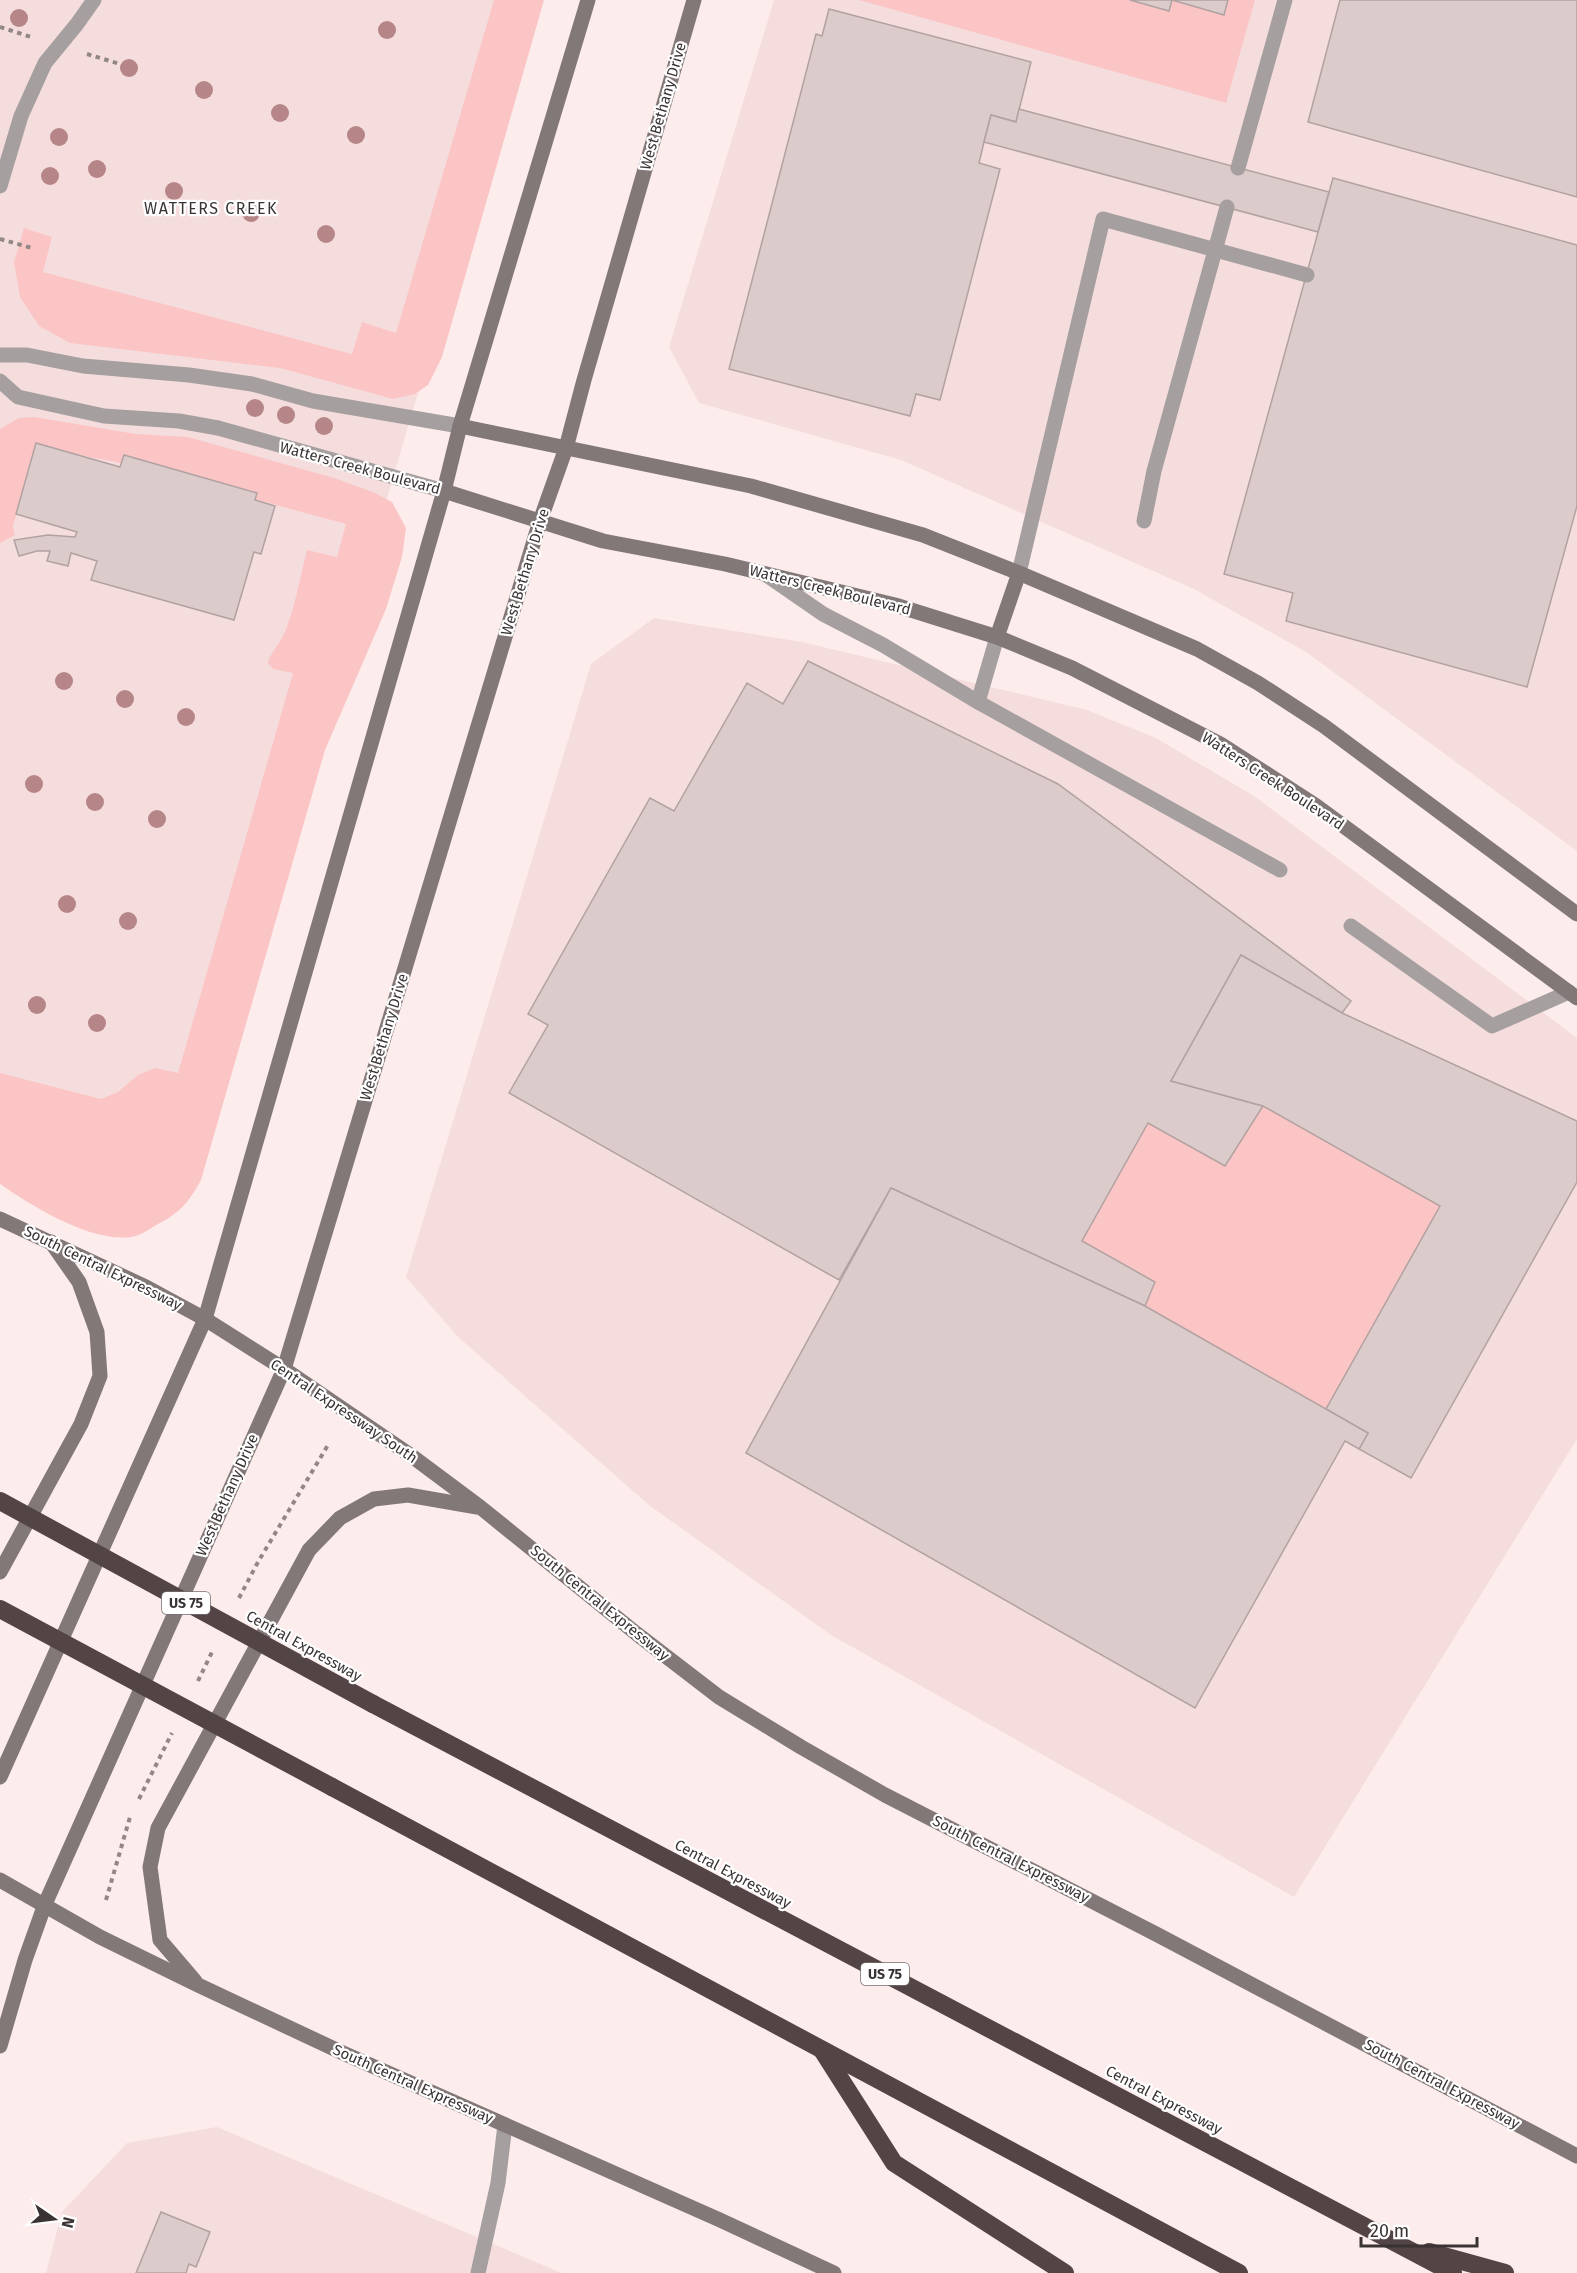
<svg xmlns="http://www.w3.org/2000/svg" width="1577" height="2273" font-family="'Fira Sans',sans-serif">
	<rect width="100%" height="100%" fill="#fdecec"/>
	<g fill="#f6dddd">
		<path d="M0,0H534L177,1210L0,1145Z"/>
		<path d="M774,0H1577V851L1306,652L1194,589L901,460L699,403L669,347Z"/>
		<path d="M654,618L802,642L1087,710L1156,738L1254,796L1577,1038V1439L1294,1897L831,1635L650,1506L457,1336L406,1277L591,664Z"/>
		<path d="M217,2127L562,2273H46L62,2212L127,2143Z"/>
	</g>
	<g fill="#fbc5c5">
		<path d="M494,0H544L442,357L428,385L415,394L393,399L280,368L70,343L39,326L20,297L14,262L24,228L52,237L43,272L352,354L362,322L396,333Z"/>
		<path d="M859,0H1255L1226,103Z"/>
		<path d="M34,417L136,434L188,437L334,478L373,492L392,502L406,528L402,557L386,609L325,750L201,1180C189,1202 179,1214 156,1225C150,1229 142,1234 136,1236C95,1246 32,1206 0,1184V1073L101,1099L118,1092L138,1075L155,1068L178,1073L293,673L273,669L268,663C269,655 280,643 284,634C295,608 300,577 307,550L337,557L346,524L121,463L36,447L13,526L15,535L0,543V429L19,418Z"/>
		<path d="M1263,1106L1440,1206L1326,1409L1145,1306L1154,1282L1082,1241L1148,1123Z"/>
	</g>
	<g fill="#dbcbcb" stroke="#b1a2a1" stroke-width="1.5">
		<path d="M1130,0H1228L1224,15L1172,0L1169,11Z"/>
		<path d="M1340,0H1577V197L1308,122Z"/>
		<path d="M829,9L1031,62L1016,122L991,115L984,142L979,163L1000,169L940,400L916,394L910,416L729,369L816,34L822,36Z"/>
		<path d="M1019,109L1329,192L1318,232L984,142L991,115L1016,122Z"/>
		<path d="M1333,178L1577,245V506L1527,687L1286,621L1293,593L1224,574Z"/>
		<path d="M36,443L120,467L124,455L257,493L255,500L275,506L261,554L254,552L234,620L91,580L97,561L71,553L68,566L47,561L50,551H37L19,556L14,540L48,535L75,537L77,532L16,514Z"/>
		<path d="M808,661L1058,784L1351,1001L1342,1013L1241,955L1171,1081L1263,1106L1225,1166L1148,1123L1082,1241L1155,1282L1145,1306L891,1188L839,1280L509,1093L548,1025L528,1014L650,798L674,811L747,683L783,704Z"/>
		<path d="M1241,955L1342,1013L1577,1121V1182L1411,1478L1359,1449L1368,1433L1326,1409L1440,1206L1263,1106L1171,1081Z"/>
		<path d="M891,1188L1145,1306L1368,1433L1359,1449L1345,1441L1195,1708L746,1453Z"/>
		<path d="M161,2212L210,2232L196,2267L189,2264L186,2273H136Z"/>
	</g>
	<g fill="none" stroke-linecap="round" stroke-linejoin="round">
		<g stroke="#928686" stroke-width="4" stroke-dasharray="4.5 4.5" stroke-linecap="butt">
			<path d="M0,27L31,37"/>
			<path d="M87,54L120,64"/>
			<path d="M0,239L32,248"/>
			<path d="M239,1598L258,1562L328,1445"/>
			<path d="M198,1681L213,1650"/>
			<path d="M139,1799L172,1733"/>
			<path d="M106,1900L130,1817"/>
		</g>
		<g stroke="#a69f9f" stroke-width="15">
			<path d="M1238,168L1285,0"/>
			<path d="M0,186L21,116L45,63L77,24L94,0"/>
			<path d="M1144,521L1154,471L1227,207"/>
			<path d="M1019,573L1103,219L1307,275"/>
			<path d="M765,574L823,614L883,645L978,702L1280,870"/>
			<path d="M978,702L997,637"/>
			<path d="M1351,926L1492,1026L1569,992"/>
			<path d="M478,2273L498,2183L505,2125"/>
		</g>
		<g stroke="#a69f9f" stroke-width="15">
			<path d="M0,355H27L83,366L189,375L252,384L313,401L460,426"/>
			<path d="M0,381L18,397L104,416L179,421L218,428L444,491"/>
		</g>
		<g stroke="#827878" stroke-width="15">
			<path d="M460,426L751,486L923,535L1019,573L1197,649L1258,683L1324,726L1577,914"/>
			<path d="M444,491L603,541L725,564L895,605L997,637L1072,668L1222,745L1315,805L1577,998"/>
			<path d="M997,637L1019,573"/>
			<path d="M0,1219L146,1287L205,1319L284,1369L413,1457L480,1507L637,1634L719,1697L801,1747L885,1795L1156,1934L1577,2156"/>
			<path d="M0,1572L81,1424L100,1376L97,1332L79,1282L51,1242"/>
			<path d="M0,1777L205,1319L444,491L460,426L588,0"/>
			<path d="M0,1880L100,1937L198,1985L343,2053L720,2220L834,2273"/>
			<path d="M195,1981L160,1940L150,1867L158,1828L309,1550L340,1518L374,1499L408,1495L477,1507"/>
			<path d="M0,2046L25,1960L45,1904L284,1369L540,521L566,448L584,380L694,0"/>
		</g>
		<g stroke="#534545" stroke-width="18">
			<path d="M373,1704L1453,2273"/>
			<path d="M332,1787L1239,2273"/>
			<path d="M822,2050L894,2163L1065,2273"/>
			<path d="M1429,2252L1505,2273"/>
		</g>
		<g stroke="#534545" stroke-width="18">
			<path d="M0,1501L373,1704"/>
			<path d="M0,1609L332,1787"/>
		</g>
	</g>
	<g fill="#b58587">
		<circle cx="19" cy="18" r="9"/>
		<circle cx="387" cy="30" r="9"/>
		<circle cx="129" cy="68" r="9"/>
		<circle cx="204" cy="90" r="9"/>
		<circle cx="280" cy="113" r="9"/>
		<circle cx="356" cy="135" r="9"/>
		<circle cx="59" cy="137" r="9"/>
		<circle cx="97" cy="169" r="9"/>
		<circle cx="50" cy="176" r="9"/>
		<circle cx="174" cy="191" r="9"/>
		<circle cx="251" cy="213" r="9"/>
		<circle cx="326" cy="234" r="9"/>
		<circle cx="255" cy="408" r="9"/>
		<circle cx="286" cy="415" r="9"/>
		<circle cx="324" cy="426" r="9"/>
		<circle cx="64" cy="681" r="9"/>
		<circle cx="125" cy="699" r="9"/>
		<circle cx="186" cy="717" r="9"/>
		<circle cx="34" cy="784" r="9"/>
		<circle cx="95" cy="802" r="9"/>
		<circle cx="157" cy="819" r="9"/>
		<circle cx="67" cy="904" r="9"/>
		<circle cx="128" cy="921" r="9"/>
		<circle cx="37" cy="1005" r="9"/>
		<circle cx="97" cy="1023" r="9"/>
	</g>
	<g text-anchor="middle" stroke-width="4.5" stroke-linejoin="round" paint-order="stroke">
		<g fill="#fff" stroke="#757070" stroke-width="1.5">
			<rect x="162" y="1592" width="48" height="22" rx="4.5"/>
			<rect x="861" y="1963" width="48" height="22" rx="4.5"/>
		</g>
		<g font-size="14" font-weight="bold" fill="#3a3333">
			<text x="186" y="1608">US 75</text>
			<text x="885" y="1979">US 75</text>
		</g>
		<g font-size="15" fill="#3a3333" stroke="#fff">
			<text transform="translate(663 106) rotate(-74)" y="5">West Bethany Drive</text>
			<text transform="translate(360 468) rotate(15)" y="5">Watters Creek Boulevard</text>
			<text transform="translate(525 572) rotate(-73)" y="5">West Bethany Drive</text>
			<text transform="translate(830 590) rotate(14)" y="5">Watters Creek Boulevard</text>
			<text transform="translate(1273 781) rotate(33)" y="5">Watters Creek Boulevard</text>
			<text transform="translate(384 1037) rotate(-73)" y="5">West Bethany Drive</text>
			<text transform="translate(103 1268) rotate(26)" y="5">South Central Expressway</text>
			<text transform="translate(344 1411) rotate(34)" y="5">Central Expressway South</text>
			<text transform="translate(227 1495) rotate(-66)" y="5">West Bethany Drive</text>
			<text transform="translate(600 1603) rotate(39)" y="5">South Central Expressway</text>
			<text transform="translate(304 1646) rotate(29)" y="5">Central Expressway</text>
			<text transform="translate(1011 1859) rotate(27)" y="5">South Central Expressway</text>
			<text transform="translate(733 1874) rotate(28)" y="5">Central Expressway</text>
			<text transform="translate(413 2084) rotate(24)" y="5">South Central Expressway</text>
			<text transform="translate(1442 2084) rotate(28)" y="5">South Central Expressway</text>
			<text transform="translate(1164 2100) rotate(28)" y="5">Central Expressway</text>
		</g>
		<g font-size="16" letter-spacing="1.5" fill="#3a3333" stroke="#fff">
			<text x="211" y="214">WATTERS CREEK</text>
		</g>
	</g>
	<g transform="translate(54 2219) rotate(104)" stroke="#ffffff" stroke-width="4.5" paint-order="stroke">
	<path d="M0-4.5L10 22L0 15L-10 22Z" fill="#3a3333"/>
	<text y="-9" font-size="16" font-weight="bold" text-anchor="middle" fill="#3a3333">N</text>
	</g>
	<path d="M1361 2237v9h116v-9" fill="none" stroke="#3a3333" stroke-width="3"/>
	<text x="1370" y="2237" font-size="18" fill="#3a3333" stroke="#ffffff" stroke-width="4.5" paint-order="stroke">20 m</text>
</svg>
